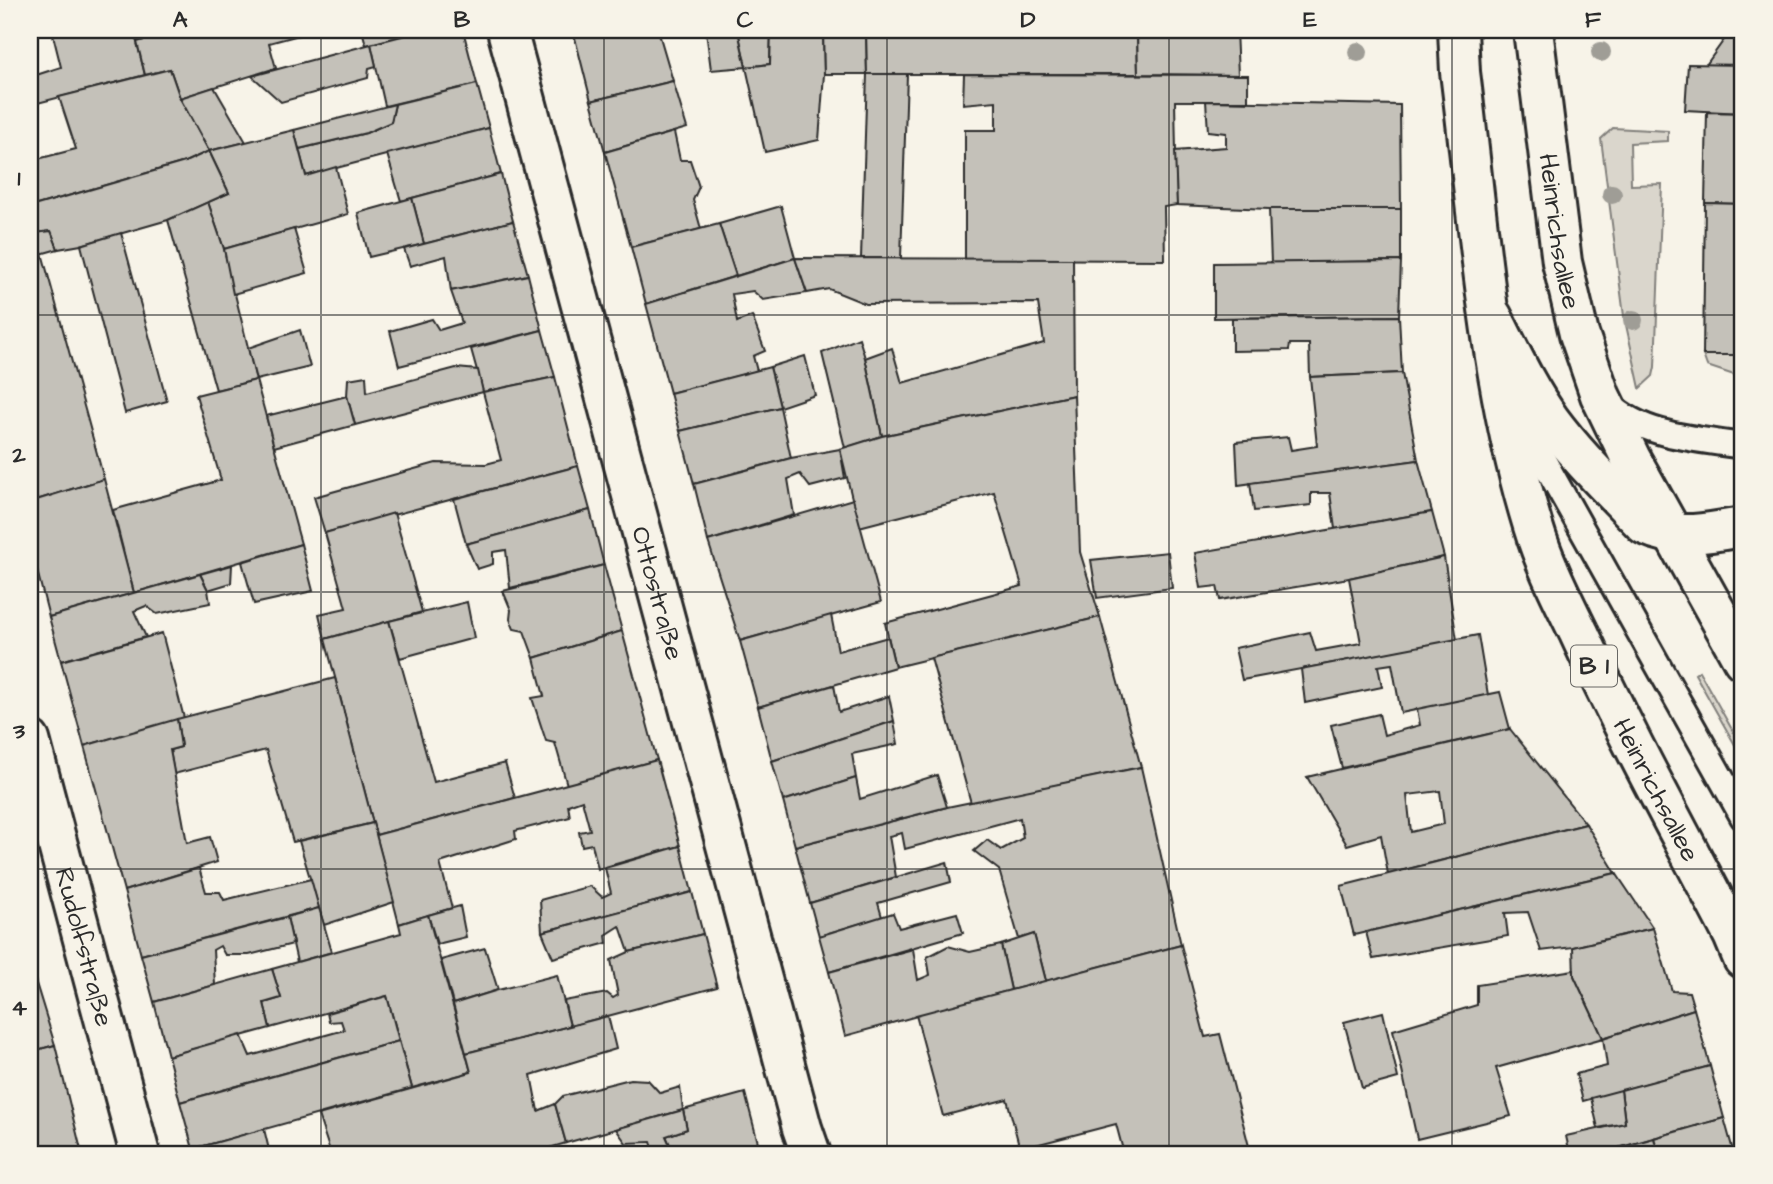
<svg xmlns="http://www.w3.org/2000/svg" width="1773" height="1184" font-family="'Architects Daughter',sans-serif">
	<rect width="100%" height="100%" fill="#f7f3e8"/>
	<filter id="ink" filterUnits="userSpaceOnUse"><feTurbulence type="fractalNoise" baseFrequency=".0143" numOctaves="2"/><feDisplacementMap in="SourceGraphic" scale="14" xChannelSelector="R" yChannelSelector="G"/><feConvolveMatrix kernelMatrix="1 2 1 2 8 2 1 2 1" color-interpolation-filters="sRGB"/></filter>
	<g filter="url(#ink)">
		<g fill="#dad6cc" stroke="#82807c" stroke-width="2">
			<path d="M1613,128L1668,131V141L1630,143L1631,185L1662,184L1655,367L1653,376L1640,388L1624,316L1601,139Z"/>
			<path d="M1703,355H1743V378L1707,366Z"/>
			<path d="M1699,671L1743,749V759L1695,674Z"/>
		</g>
		<g fill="#c4c1b9" stroke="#2b2b2b" stroke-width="2" fill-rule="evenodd">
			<path d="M74,30H134L145,75L30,105V77L61,67L53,35Z"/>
			<path d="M134,30H181L137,42Z"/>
			<path d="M181,30H318L269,43L276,68L180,98L170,69L145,75L137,42Z"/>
			<path d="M362,30H425L366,45Z"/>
			<path d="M425,30H463L477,84L385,106L371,44Z"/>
			<path d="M573,30H658L673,81L591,101Z"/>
			<path d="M715,30H771L770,64L746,67L738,31L715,32Z"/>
			<path d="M771,30H823L824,74L819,140L765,152L746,67L770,64Z"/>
			<path d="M823,30H866L867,74H824Z"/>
			<path d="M866,30H1137L1138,74H867Z"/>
			<path d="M1137,30H1236L1238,75L1138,74Z"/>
			<path d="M1731,30H1743V65H1706Z"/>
			<path d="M706,31H738L746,67L711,70Z"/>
			<path d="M371,44L376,66L369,68L368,78L281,102L252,76Z"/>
			<path d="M1688,64L1743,65V113L1685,110Z"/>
			<path d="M170,69L180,98L209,151L185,162L30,207V161L76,149L59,97Z"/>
			<path d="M867,74H907L901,258H861Z"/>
			<path d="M964,74L1248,75V101H1175L1177,205L1164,207L1165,260L965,259V130H996V101L963,104Z"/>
			<path d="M673,81L687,128L605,152L591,101Z"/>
			<path d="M477,84L489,128L306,176L299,149L366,133L391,122L395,104Z"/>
			<path d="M214,87L246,142L209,151L180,98Z"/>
			<path d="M1206,101L1400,105L1401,209H1269L1177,205L1175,151L1226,147V133L1208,131Z"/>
			<path d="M395,104L391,122L366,133L299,149L294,130Z"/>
			<path d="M1707,112L1743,113V204L1705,203Z"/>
			<path d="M489,128L501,174L401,201L387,154Z"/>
			<path d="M294,130L306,176L336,167L348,214L224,249L208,202L229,193L209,151Z"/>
			<path d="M674,132L680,160H690L699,187L693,200L701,229L631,247L605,152Z"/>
			<path d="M209,151L229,193L168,220L81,245L58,249L51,231L36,233L30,207L185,162Z"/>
			<path d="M501,174L513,221L424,244L412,198Z"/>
			<path d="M412,198L424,244L369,257L358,213Z"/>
			<path d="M208,202L224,249L256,380L216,390L168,220Z"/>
			<path d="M1705,203L1743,204V355H1703Z"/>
			<path d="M781,206L795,258L736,276L719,224Z"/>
			<path d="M1269,209H1401V261L1271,263Z"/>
			<path d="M30,212L36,233L51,231L58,249L30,257Z"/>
			<path d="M513,221L528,275L451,291L446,256L410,266L404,249Z"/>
			<path d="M719,224L736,276L646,304L631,247Z"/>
			<path d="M294,229L307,273L233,294L224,249Z"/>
			<path d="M121,233L167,401L125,413L81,245Z"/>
			<path d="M42,253L104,479L30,502V257Z"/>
			<path d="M795,258L807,293L763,300L753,291L732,294L737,322L752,316L765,351L753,356L757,371L670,393L646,304Z"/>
			<path d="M795,258L1073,259L1074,395L882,436L865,358L892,348L902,383L1044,343L1038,303L866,304L829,289L807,293Z"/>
			<path d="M1401,261L1399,316L1214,318V263Z"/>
			<path d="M528,275L542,330L399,366L390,331L432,319L439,330L462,323L451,291Z"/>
			<path d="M1399,316L1402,373L1310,377L1309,344H1290L1289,350L1232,351V318Z"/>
			<path d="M300,330L310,367L256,380L248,348Z"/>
			<path d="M542,330L555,377L483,392L471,349Z"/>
			<path d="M859,338L865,358L882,436L845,448L822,353Z"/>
			<path d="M805,356L815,395L780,407L770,367Z"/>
			<path d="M770,367L780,407L680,431L670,393Z"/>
			<path d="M456,368L478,370L483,392L355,425L347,396L348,379L366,376L367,392Z"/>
			<path d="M1402,373L1418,460L1238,485L1236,442L1288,437L1291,450L1317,446L1310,377Z"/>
			<path d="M555,377L578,466L325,533L314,497L436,463L486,464L501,460L483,392Z"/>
			<path d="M256,380L301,544L134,593L113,510L221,480L196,395Z"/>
			<path d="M1074,395L1080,552L1100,617L895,667L885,623L1022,586L994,492L859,527L840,449L882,436Z"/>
			<path d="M347,396L355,425L274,447L266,416Z"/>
			<path d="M780,407L791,458L694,484L680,431Z"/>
			<path d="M840,449L845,478L810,487L800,474L788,479L794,515L708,541L694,484L791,458Z"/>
			<path d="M1418,460L1432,512L1335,529L1330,493H1311V505L1254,511L1250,483Z"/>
			<path d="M578,466L590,510L466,544L454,499Z"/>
			<path d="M104,479L134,593L49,617L30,543V502Z"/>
			<path d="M853,499L881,602L740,641L708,541Z"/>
			<path d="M590,510L604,565L510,588L506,550L493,552V564L477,569L466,544Z"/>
			<path d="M1432,512L1444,557L1349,578L1220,600L1217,586L1201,588L1195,553Z"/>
			<path d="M394,513L422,612L325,639L319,614L346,608L325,533Z"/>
			<path d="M301,544L313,591L254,604L242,562Z"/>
			<path d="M1168,552L1172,588L1097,598L1091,560Z"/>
			<path d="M1444,557L1457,640L1242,680L1235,648L1310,632L1316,651L1361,643L1349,578Z"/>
			<path d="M232,565L231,583L208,590L200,574Z"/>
			<path d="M604,565L622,631L534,658L524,631L514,629L510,619L511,610L503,591Z"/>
			<path d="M200,574L208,590L210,603L157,614L146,606L134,611L146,637L61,661L49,617Z"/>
			<path d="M467,602L474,638L400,658L389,621Z"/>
			<path d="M831,615L838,651L888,637L895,667L758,707L740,641Z"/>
			<path d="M1100,617L1141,767L971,803L931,658Z"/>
			<path d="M389,621L434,782L505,763L515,798L376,835L325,639Z"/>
			<path d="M622,631L657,760L567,785L555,743L546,741L532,698L544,696L534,658Z"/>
			<path d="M162,633L184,718L84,746L61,661Z"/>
			<path d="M1478,635L1488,695L1401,713L1392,664L1378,666L1382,687L1305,703L1301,669Z"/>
			<path d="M335,678L373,823L293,842L266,750L174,774L170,750L181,747L177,719Z"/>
			<path d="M834,685L839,712L889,696L894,721L772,761L758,707Z"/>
			<path d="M1500,692L1510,729L1342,768L1331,725L1379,714L1384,735L1420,725L1417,709Z"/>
			<path d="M177,719L181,747L170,750L187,843L210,837L217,862L124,891L84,746Z"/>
			<path d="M894,721L898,744L852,754L856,778L783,801L772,761Z"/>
			<path d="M1510,729L1586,824L1388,874L1381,835L1347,845L1307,777ZM1440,791L1444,824L1411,832L1407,795Z"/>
			<path d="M657,760L680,846L598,869L592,844L582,846L579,832L590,830L582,800L568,805L570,817L515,831L516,839L440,863L452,908L399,924L376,835Z"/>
			<path d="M1141,767L1181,945L1046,981L1034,934L1019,939L999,870L974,851L987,840L1001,850L1023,838L1020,818L905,849L902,833L889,836L896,877L810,903L795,846L947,807Z"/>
			<path d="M937,775L947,807L795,846L783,801L856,778L860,799Z"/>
			<path d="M373,823L394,902L324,925L299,841Z"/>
			<path d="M1586,824L1616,873L1354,935L1341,886Z"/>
			<path d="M680,846L692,892L542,932L540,900L590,886L602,897L611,893L605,868Z"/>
			<path d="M947,862L951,882L878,903L882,917L819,936L810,903Z"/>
			<path d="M199,868L206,892H220L224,900L311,879L319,908L141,955L124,891Z"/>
			<path d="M1616,873L1653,928L1573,947L1541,951L1528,912L1505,913L1508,936L1373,959L1366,932Z"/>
			<path d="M692,892L703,934L629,952L620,926L606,935L607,943L553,958L542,932Z"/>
			<path d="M460,906L466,937L437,944L428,915Z"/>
			<path d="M319,908L332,952L297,962L287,917Z"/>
			<path d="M893,913L899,928L957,913L963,933L829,972L819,936Z"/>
			<path d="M428,915L471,1072L412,1088L387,996L270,1028L264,1003L281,998L272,969L401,933L399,924Z"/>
			<path d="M287,917L293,944L249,955H225L220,946L213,950L215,985L154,1002L141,955Z"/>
			<path d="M1653,928L1672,991L1689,992L1694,1009L1603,1038L1574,976L1573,947Z"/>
			<path d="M703,934L717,987L570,1026L564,1001L607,993L613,998L618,995L611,960L629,952Z"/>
			<path d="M1034,934L1046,981L1011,990L1001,945Z"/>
			<path d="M1001,945L1011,990L845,1036L829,972L913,949L918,980L930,975L927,957L948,946L970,952Z"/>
			<path d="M1181,945L1205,1037L1220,1034L1251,1154H1124L1116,1124L1020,1149L1007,1099L943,1116L916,1015Z"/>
			<path d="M485,948L498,990L453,1004L441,960Z"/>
			<path d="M30,960L35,980L30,982Z"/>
			<path d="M272,969L281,998L264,1003L270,1028L168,1056L154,1002Z"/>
			<path d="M1574,970V976L1603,1038L1496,1068L1511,1116L1417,1139L1393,1030L1477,1005V985Z"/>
			<path d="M557,975L570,1026L466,1053L453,1004L498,990Z"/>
			<path d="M35,980L55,1045L30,1052V982Z"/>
			<path d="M387,996L399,1041L180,1102L168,1056L241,1035L250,1056L344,1030L341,1021L329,1022L327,1013Z"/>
			<path d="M1694,1009L1710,1066L1583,1101L1576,1074L1607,1066L1603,1038Z"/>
			<path d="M1383,1012L1398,1078L1362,1088L1344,1022Z"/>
			<path d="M608,1016L616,1049L531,1075L538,1111L555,1104L566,1143L529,1154H331L318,1115L471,1072L466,1053Z"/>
			<path d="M399,1041L412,1088L193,1149L180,1102Z"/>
			<path d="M55,1045L82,1154H30V1052Z"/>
			<path d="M1710,1066L1724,1118L1597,1154H1570L1566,1136L1625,1123L1621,1090Z"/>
			<path d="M630,1079L648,1080L660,1093L680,1087L683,1110L566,1143L555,1104L563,1096Z"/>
			<path d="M1621,1090L1625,1123L1598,1128L1591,1098Z"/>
			<path d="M745,1093L761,1154H674L666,1136L687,1129L683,1110Z"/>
			<path d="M683,1110L687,1129L666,1136L674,1154H655L651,1142L626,1143L616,1129Z"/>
			<path d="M1724,1118L1734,1154H1658L1654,1138Z"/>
			<path d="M264,1129L270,1154H194L193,1149Z"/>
			<path d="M1654,1138L1658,1154H1613L1612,1150Z"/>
		</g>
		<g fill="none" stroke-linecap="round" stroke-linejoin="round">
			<g stroke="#2b2b2b" stroke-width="30">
				<g id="lane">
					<path d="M1609,404C1643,437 1699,439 1743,446"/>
					<path d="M1514,408L1743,817"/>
				</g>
			</g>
			<g stroke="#2b2b2b" stroke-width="44">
				<g id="street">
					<path id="s1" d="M507,30L802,1128L811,1154"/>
					<path d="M1492,316C1510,351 1527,388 1550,420C1578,458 1613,491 1645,525C1680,541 1706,532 1743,527"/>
					<path id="s2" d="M30,740L140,1154"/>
				</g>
			</g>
			<g stroke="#2b2b2b" stroke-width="44">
				<g id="primary">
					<path id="s3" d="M1458,30L1460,72C1479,223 1488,379 1533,526C1544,563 1562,598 1579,633C1626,736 1681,835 1733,935L1743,959"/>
					<path id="s4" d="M1533,30L1562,262L1579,334L1600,395L1631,459L1743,660"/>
				</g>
			</g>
			<use href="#lane" stroke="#f7f3e8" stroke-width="24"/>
			<use href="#street" stroke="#f7f3e8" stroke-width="38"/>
			<use href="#primary" stroke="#f7f3e8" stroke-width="38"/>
		</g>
		<g fill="#9f9d96">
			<circle cx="1358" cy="52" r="10"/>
			<circle cx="1601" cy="52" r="10"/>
			<circle cx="1612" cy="194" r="10"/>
			<circle cx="1633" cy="320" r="10"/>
		</g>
	</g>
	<path fill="none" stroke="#2b2b2b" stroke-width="2" stroke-opacity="0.55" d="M321,30V1154M604,30V1154M887,30V1154M1169,30V1154M1452,30V1154M30,315H1743M30,592H1743M30,869H1743"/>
	<g text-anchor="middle" stroke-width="5" stroke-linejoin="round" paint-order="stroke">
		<rect fill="#f7f3e8" stroke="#686764" stroke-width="2" x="1571" y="645.5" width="46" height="41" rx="5"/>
		<g font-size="24" font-weight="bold" fill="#2b2b2b">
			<text x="1594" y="674">B 1</text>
		</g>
		<g font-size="26" fill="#2b2b2b" stroke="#f7f3e8">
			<text dy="9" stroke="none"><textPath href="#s4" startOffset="203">Heinrichsallee</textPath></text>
			<text dy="9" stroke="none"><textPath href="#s1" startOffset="583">Ottostraße</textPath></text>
			<text dy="9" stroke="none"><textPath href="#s3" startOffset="794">Heinrichsallee</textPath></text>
			<text dy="9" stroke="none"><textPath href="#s2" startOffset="214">Rudolfstraße</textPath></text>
		</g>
	</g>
	<rect width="1773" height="1184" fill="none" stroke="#f7f3e8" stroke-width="77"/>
	<rect x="38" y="38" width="1696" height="1108" fill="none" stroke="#2b2b2b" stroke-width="2.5"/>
	<g font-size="23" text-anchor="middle" font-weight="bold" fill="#2b2b2b">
		<text x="180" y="27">A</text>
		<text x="462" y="27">B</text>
		<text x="745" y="27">C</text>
		<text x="1028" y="27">D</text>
		<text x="1310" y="27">E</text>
		<text x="1593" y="27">F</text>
		<text x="19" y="185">1</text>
		<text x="19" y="462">2</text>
		<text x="19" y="738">3</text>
		<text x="19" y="1015">4</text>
	</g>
</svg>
